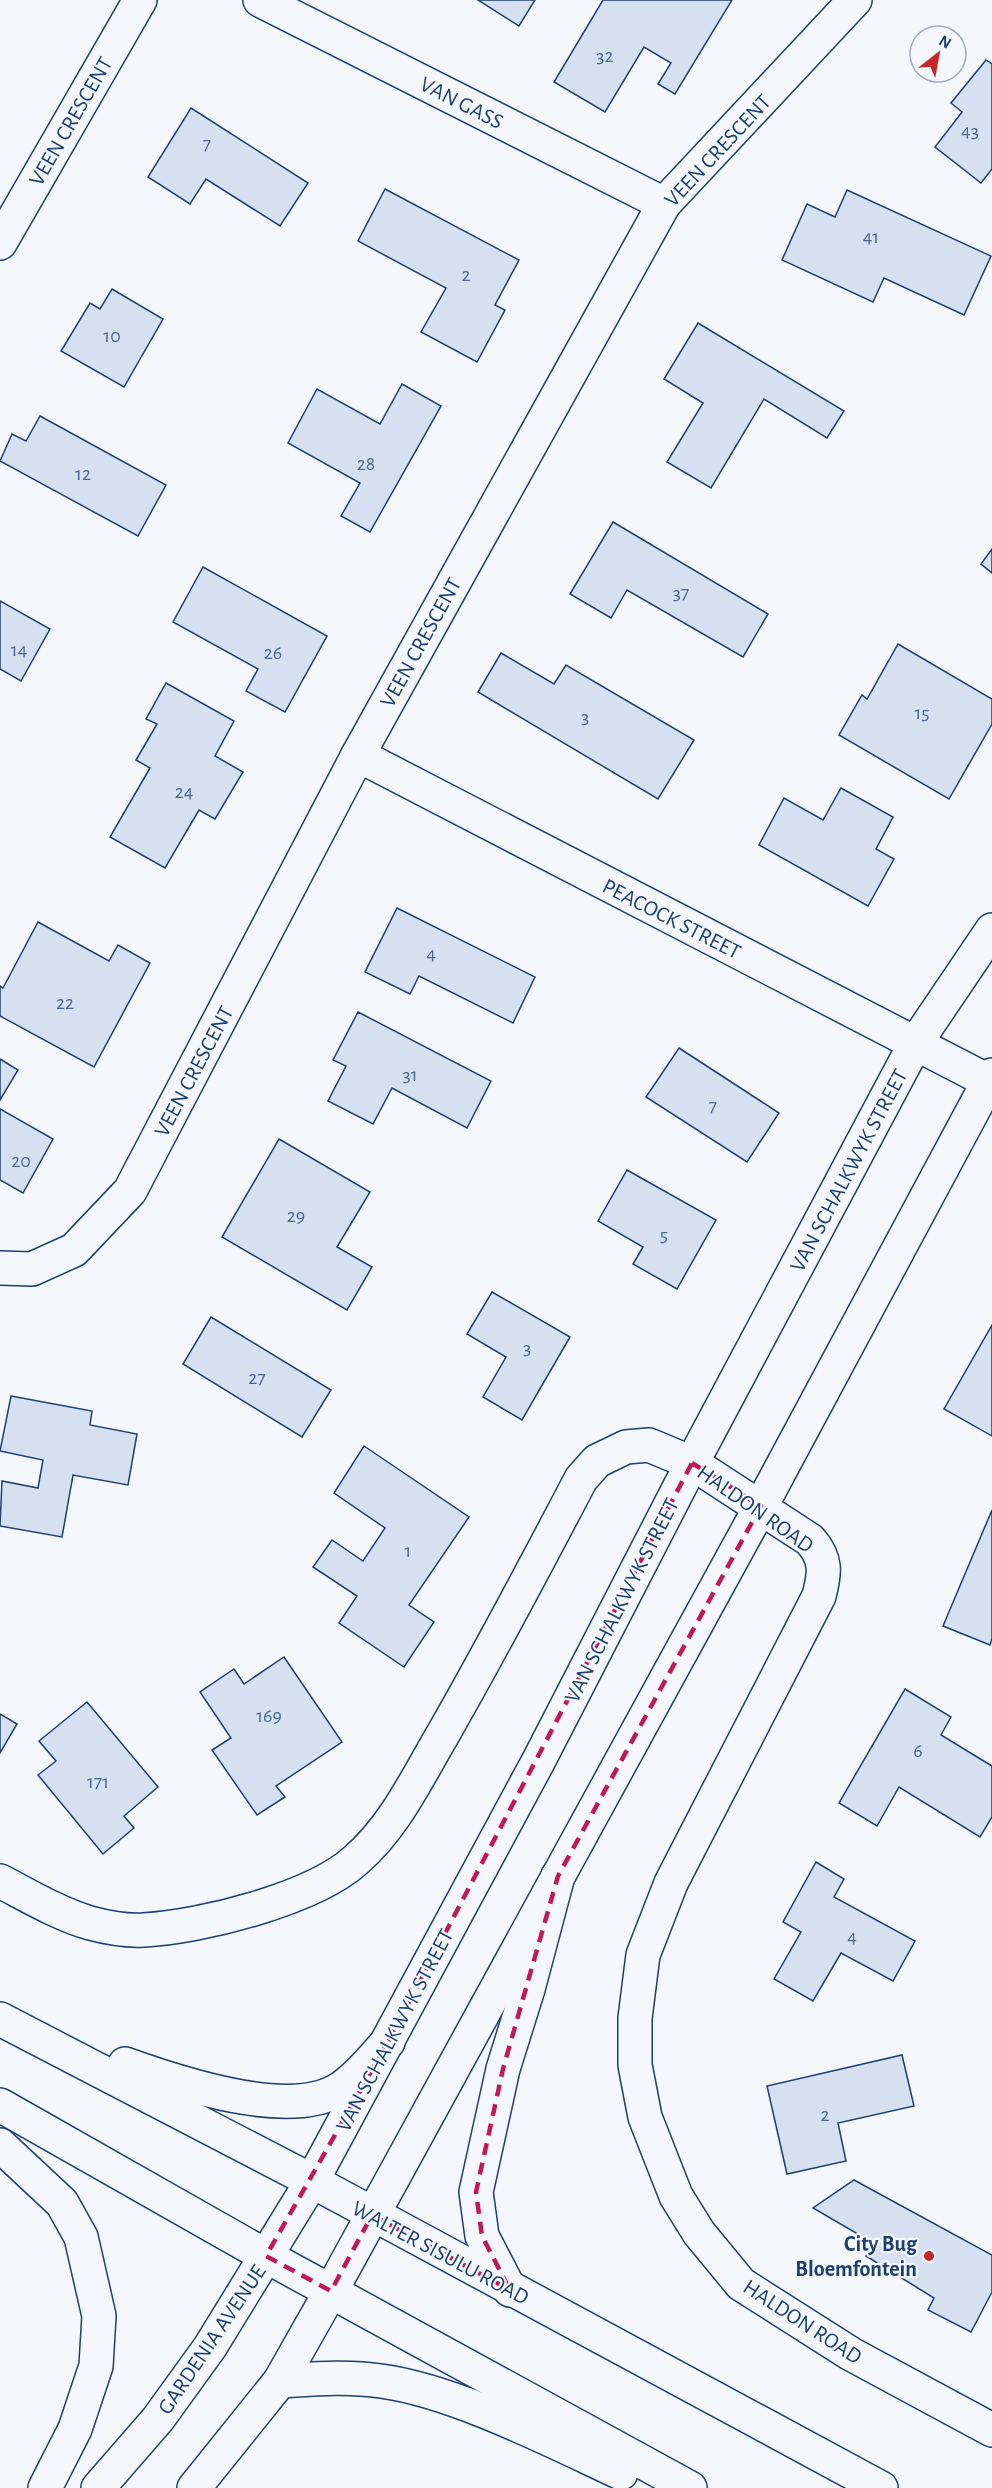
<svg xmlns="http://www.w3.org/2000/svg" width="992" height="2488" font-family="'Alegreya Sans',sans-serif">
	<rect width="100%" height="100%" fill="#f4f7fb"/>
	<g fill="#d5e0f0" stroke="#1d3f73" stroke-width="1.5">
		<path d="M478,0H535L519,26Z"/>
		<path d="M603,0H732L675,94L658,84L671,63L644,47L605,112L554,82Z"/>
		<path d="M986,60L992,64V169L981,183L935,147L962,112L951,103Z"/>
		<path d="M191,108L308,183L280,226L206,179L190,204L148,177Z"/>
		<path d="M385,189L519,260L495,305L505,310L477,362L421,332L446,288L358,241Z"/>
		<path d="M847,190L991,256L964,315L884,278L873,302L782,260L807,204L835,217Z"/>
		<path d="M112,289L163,319L124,387L61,351L90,303L100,309Z"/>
		<path d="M698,323L844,411L827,438L764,399L711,488L667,462L703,403L664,379Z"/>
		<path d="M402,384L441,406L370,532L341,516L360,483L288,443L317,389L380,424Z"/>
		<path d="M40,416L166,485L138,536L0,461L12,434L26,441Z"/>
		<path d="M613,522L768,614L743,657L627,590L611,618L570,594Z"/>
		<path d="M992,549V573L981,564Z"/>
		<path d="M203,567L327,636L285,712L246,691L258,669L173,622Z"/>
		<path d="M0,601L50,629L21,681L0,669Z"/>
		<path d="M898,644L992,699V724L949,799L839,735L862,695L867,699Z"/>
		<path d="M501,653L554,684L566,665L694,740L658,799L478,692Z"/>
		<path d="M166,683L234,721L215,756L243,772L215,819L199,810L165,868L110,837L150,768L136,760L157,724L146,719Z"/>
		<path d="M841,788L893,817L876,849L894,859L868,906L759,845L784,798L823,820Z"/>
		<path d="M397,908L535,977L513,1023L419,976L410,994L365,972Z"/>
		<path d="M38,922L109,961L118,945L150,963L94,1067L0,1016V986L3,988Z"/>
		<path d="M358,1012L491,1081L467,1128L392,1088L373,1124L328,1101L346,1066L333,1060Z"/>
		<path d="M679,1048L779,1113L747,1162L646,1097Z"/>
		<path d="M0,1059L18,1070L0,1100Z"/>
		<path d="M0,1109L53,1139L23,1193L0,1180Z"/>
		<path d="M279,1139L370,1192L337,1247L372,1267L347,1310L222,1237Z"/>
		<path d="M627,1170L716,1220L677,1289L633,1264L643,1247L598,1221Z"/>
		<path d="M492,1292L570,1337L522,1420L483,1397L506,1357L467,1334Z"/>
		<path d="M211,1317L331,1390L302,1437L183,1364Z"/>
		<path d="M992,1325V1436L944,1409Z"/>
		<path d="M11,1396L92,1411L90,1425L137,1434L128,1485L73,1475L62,1537L0,1526L2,1481L38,1488L43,1460L0,1451Z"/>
		<path d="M364,1446L469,1517L409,1605L434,1622L404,1667L339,1623L357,1596L313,1567L332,1540L363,1561L385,1528L334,1493Z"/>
		<path d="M992,1510V1639L990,1645L943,1626Z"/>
		<path d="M284,1657L342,1742L276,1786L285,1797L257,1815L212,1750L231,1738L200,1692L234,1669L244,1684Z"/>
		<path d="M905,1689L951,1717L941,1735L992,1766V1817L980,1837L899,1787L877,1826L839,1803Z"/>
		<path d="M87,1702L158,1787L124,1816L134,1828L103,1854L38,1775L56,1761L39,1741Z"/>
		<path d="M0,1714L17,1724L0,1753Z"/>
		<path d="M816,1862L844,1879L834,1897L915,1941L893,1981L841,1953L813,2001L774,1979L801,1932L783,1922Z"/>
		<path d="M902,2055L914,2106L838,2123L846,2161L787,2174L767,2086Z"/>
		<path d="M854,2180L992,2255V2292L971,2332L928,2310L934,2298L866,2256L875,2244L813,2208Z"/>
	</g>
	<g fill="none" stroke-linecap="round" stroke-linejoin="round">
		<g stroke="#1d3f73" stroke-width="36">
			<g id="minor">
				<path d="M260,0L664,204"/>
				<path d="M0,243L140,0"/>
				<path d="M358,755L988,1081"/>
				<path d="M0,1268L32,1269L74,1250L130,1191L358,755L664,204L855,0"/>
				<path d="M0,1881C29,1896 59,1914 90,1923C105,1927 128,1931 144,1930C201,1927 313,1899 356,1860C395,1826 417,1778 443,1734C491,1650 536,1565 581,1479L597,1461L626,1447L649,1445L692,1463L810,1540C827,1559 825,1573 819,1596L671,1883L643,1955L635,2018V2065L645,2117L676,2196L699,2233L741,2284L851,2354L992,2430"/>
				<path d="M98,2488L158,2419L210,2347L312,2181L539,1760L692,1463L915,1044L992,930"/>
				<path d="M194,2488L280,2381L331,2291L761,1506L992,1075"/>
			</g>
		</g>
		<g stroke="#1d3f73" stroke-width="36">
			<g id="highway">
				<path d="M0,2019L312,2181L881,2488"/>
				<path d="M125,2064C178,2083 287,2120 338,2090C357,2079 372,2058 388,2042"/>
				<path d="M0,2105L266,2256L690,2488"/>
				<path d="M0,2145L62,2203L81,2237L99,2316L96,2366L75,2429L45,2488"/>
				<path d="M510,2290L482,2236L476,2192L503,2069L528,1989L558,1876"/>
				<path d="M280,2381C314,2379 347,2376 381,2381C455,2391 552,2441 621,2473"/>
			</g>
		</g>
		<use href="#minor" stroke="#f4f7fb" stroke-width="33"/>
		<use href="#highway" stroke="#f4f7fb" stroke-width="33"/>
	</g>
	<path fill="none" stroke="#c2185b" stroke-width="4.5" stroke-dasharray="12 8" stroke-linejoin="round" d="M692,1463L761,1506L558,1876L503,2069L476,2192L482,2236L510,2290L372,2215L331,2291L266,2256L388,2042Z"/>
	<circle fill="#c62828" stroke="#f4f7fb" stroke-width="2" cx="929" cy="2256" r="6"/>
	<g text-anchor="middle" stroke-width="4.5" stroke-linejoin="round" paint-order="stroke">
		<g font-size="20" fill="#4b6792">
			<text x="605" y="62">32</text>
			<text x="970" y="137">43</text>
			<text x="207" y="150">7</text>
			<text x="871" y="243">41</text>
			<text x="466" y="281">2</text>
			<text x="112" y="342">10</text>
			<text x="366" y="470">28</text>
			<text x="83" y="480">12</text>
			<text x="681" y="599">37</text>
			<text x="19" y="656">14</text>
			<text x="273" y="659">26</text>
			<text x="922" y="719">15</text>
			<text x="585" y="723">3</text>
			<text x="184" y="798">24</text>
			<text x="431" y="960">4</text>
			<text x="65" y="1009">22</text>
			<text x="410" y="1081">31</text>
			<text x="713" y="1112">7</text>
			<text x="21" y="1167">20</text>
			<text x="296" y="1222">29</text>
			<text x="664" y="1241">5</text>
			<text x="527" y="1354">3</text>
			<text x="257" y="1384">27</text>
			<text x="408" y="1557">1</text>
			<text x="269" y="1722">169</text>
			<text x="918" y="1757">6</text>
			<text x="98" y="1788">171</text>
			<text x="852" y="1943">4</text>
			<text x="825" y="2121">2</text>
		</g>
		<g font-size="22" fill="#1d3f73" stroke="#f4f7fb">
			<text transform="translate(462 102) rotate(27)" y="8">VAN GASS</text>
			<text transform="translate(70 121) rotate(-60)" y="8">VEEN CRESCENT</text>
			<text transform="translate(717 150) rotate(-47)" y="8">VEEN CRESCENT</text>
			<text transform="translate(420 642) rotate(-61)" y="8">VEEN CRESCENT</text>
			<text transform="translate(672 918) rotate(27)" y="8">PEACOCK STREET</text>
			<text transform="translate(193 1071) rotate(-62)" y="8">VEEN CRESCENT</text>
			<text transform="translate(848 1170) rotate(-62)" y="8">VAN SCHALKWYK STREET</text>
			<text transform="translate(756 1508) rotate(35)" y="8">HALDON ROAD</text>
			<text transform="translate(621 1600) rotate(-63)" y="8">VAN SCHALKWYK STREET</text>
			<text transform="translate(394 2030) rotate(-62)" y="8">VAN SCHALKWYK STREET</text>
			<text transform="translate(441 2252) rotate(28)" y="8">WALTER SISULU ROAD</text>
			<text transform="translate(803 2321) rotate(33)" y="8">HALDON ROAD</text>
			<text transform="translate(211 2339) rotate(-56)" y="8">GARDENIA AVENUE</text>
		</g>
		<g font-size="22" font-weight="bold" fill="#1d3f73" stroke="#f4f7fb" text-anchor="end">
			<text x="917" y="2251">City Bug<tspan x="917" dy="25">Bloemfontein</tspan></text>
		</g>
	</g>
	<g transform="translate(938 54) rotate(31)"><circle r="28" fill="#f4f7fb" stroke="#9eadc5" stroke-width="1.5"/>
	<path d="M0-4.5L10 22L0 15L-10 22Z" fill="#c62828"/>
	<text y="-9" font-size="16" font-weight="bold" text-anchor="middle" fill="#1d3f73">N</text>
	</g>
</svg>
